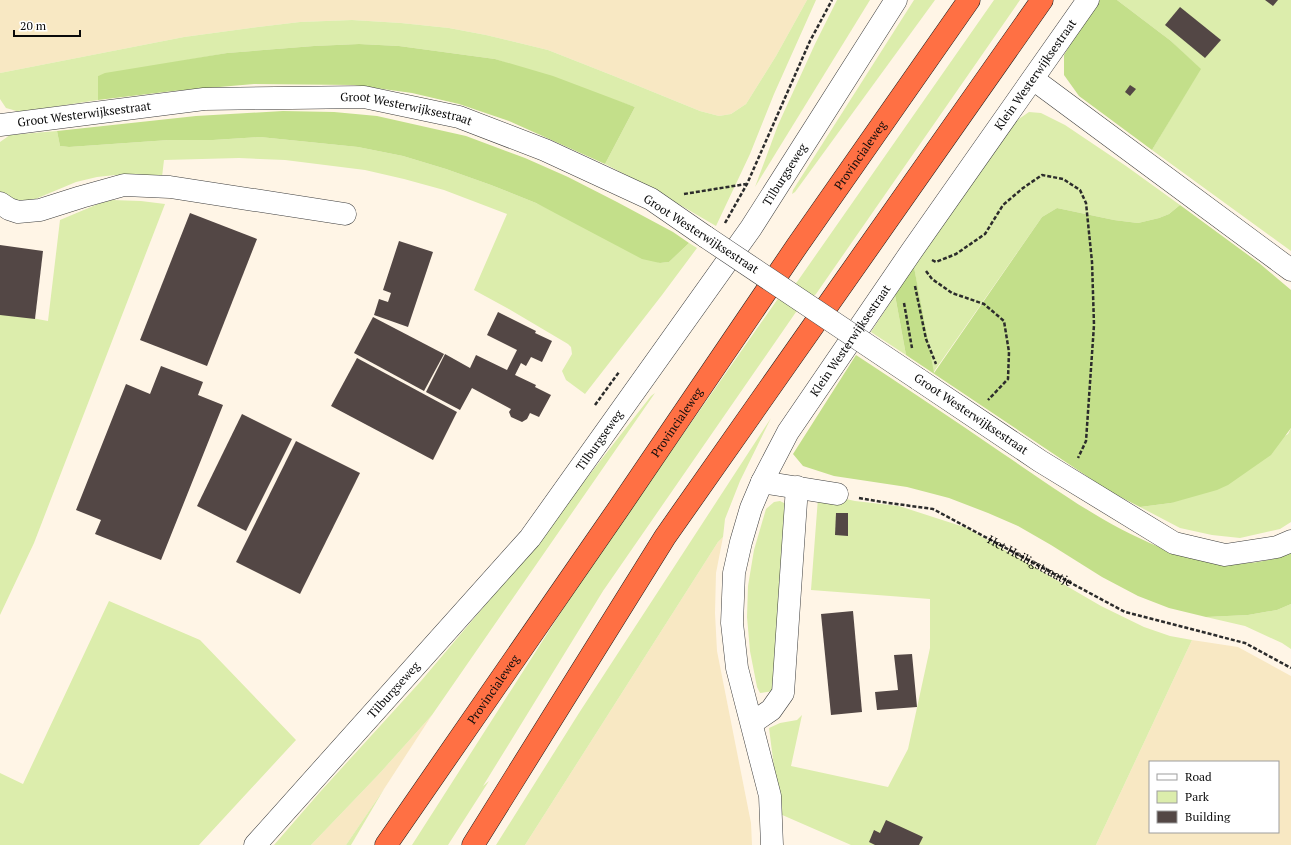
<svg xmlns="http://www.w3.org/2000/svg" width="1291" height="845" font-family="'PT Serif',serif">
	<rect width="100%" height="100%" fill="#fff5e6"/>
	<g fill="#f8e8c3" fill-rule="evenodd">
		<path d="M0,0H807L776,56L746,104L731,114L719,116L700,111L614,76L548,50L486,35L449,28L401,23L352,20L300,22L258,27L184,37L0,73Z"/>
		<path d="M723,537L716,573L715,613L717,651L751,823L752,845H525L718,542Z"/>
		<path d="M1192,640L1238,647L1291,676V845H1096ZM1150,762H1278V832H1150Z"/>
		<path d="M432,715L384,789L346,845H311L380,773Z"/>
	</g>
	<g fill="#dcedac">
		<path d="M807,0H816L774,94L750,154L716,226L651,188L605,164L635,107L495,59L399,46L359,44L314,46L227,53L98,76V100L20,112L6,108L0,99V73L184,37L258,27L300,22L352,20L401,23L449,28L486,35L548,50L614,76L700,111L719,116L731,114L746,104L776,56Z"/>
		<path d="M837,0H870L755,187L778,125L815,44Z"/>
		<path d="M914,0H935L795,192L792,194L793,190Z"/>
		<path d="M994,0H1020L816,294L796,312L603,591L483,786L489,781L448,845H412L586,573L777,300L797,282Z"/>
		<path d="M1117,0H1291V251L1152,150L1200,69L1171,41Z"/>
		<path d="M1029,112L1041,113L1065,125L1126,166L1180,205L1169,214L1159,218L1138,223L1114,220L1057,208L1042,217L933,373L914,267L1010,125Z"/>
		<path d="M57,131L60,146L69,147L169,140H213L260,137L358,147L403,156L446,169L491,185L536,203L660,263L669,262L689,243L697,248L662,295L585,394L566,380L562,371L572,354L571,347L568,344L507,308L474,290L507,214L444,190L404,179L365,170L285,160L239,158L164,160L162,177L115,175L97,177L76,182L33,200H16L0,194V142L10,135Z"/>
		<path d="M112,200L141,201L165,204L34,543L0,615V312L48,321L60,220L98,204Z"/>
		<path d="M895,295L906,355L871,332Z"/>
		<path d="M655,393L432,715L380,773L311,845H274L320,792L421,681L514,571L651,396Z"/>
		<path d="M771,418L740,481L725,519L723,537L718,542L525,845H496L579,713Z"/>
		<path d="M1291,428V522L1280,529L1240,538L1212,535L1180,528L1140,507L1171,503L1288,434Z"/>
		<path d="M823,494L855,501L899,506L967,528L1101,606L1144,627L1170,636L1192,640L1096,845H851L780,814L769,728L780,723L797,720L802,715L791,766L888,787L908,749L930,648V599L811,590L818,498Z"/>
		<path d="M780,501L786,504L780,690L760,693L757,687L750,651L747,617L748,586L754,550L766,509L774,502Z"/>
		<path d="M109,601L200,640L296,740L199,845H0V773L23,784Z"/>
		<path d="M1291,604V649L1282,643L1245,626L1206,617L1248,615L1277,610Z"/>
		<path d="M384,789L351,845H346Z"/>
	</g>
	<g fill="#c3df8a">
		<path d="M1100,0H1117L1171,41L1201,69L1152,150L1079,96L1064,75V55L1084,22Z"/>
		<path d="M359,44L399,46L495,59L553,76L635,107L605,164L509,121L459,104L412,93L354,85L254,84L173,91L98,100V76L105,73L227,53L314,46Z"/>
		<path d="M283,111L334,112L377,116L466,136L525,158L568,177L617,202L673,232L689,243L669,262L660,263L642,259L536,203L491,185L446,169L403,156L358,147L260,137L213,140H169L69,147L60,146L57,131L196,116Z"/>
		<path d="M1180,205L1259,263L1291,290V428L1271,455L1228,485L1217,490L1171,503L1140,507L1109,491L906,355L895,295L914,267L934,373L1042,217L1057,208L1114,220L1138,223L1159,218L1169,214Z"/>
		<path d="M856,355C905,387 954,420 1002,453C1080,505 1192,594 1291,553V604L1277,610L1248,615L1206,617L1169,608L1138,596L1102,577L1051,545L1018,526L988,513L949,498L907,487L834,476L803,466L793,454Z"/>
	</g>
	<g fill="#534745">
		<path d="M1265,0H1278L1273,6Z"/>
		<path d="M1180,7L1221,40L1205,58L1165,25Z"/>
		<path d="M1130,85L1136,89L1130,96L1125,92Z"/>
		<path d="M190,213L257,239L207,366L140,340Z"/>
		<path d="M399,241L433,252L408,327L374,315L379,299L388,302L391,293L383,290Z"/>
		<path d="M0,245L43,251L35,319L0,315Z"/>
		<path d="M498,312L536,331L535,333L552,341L542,362L531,357L526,366L521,363L515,375L536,385L535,387L551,395L539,417L530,413L527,419L522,422L511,417L509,412L511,409L472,388L460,410L426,392L445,354L470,368L476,355L507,370L517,350L487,335Z"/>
		<path d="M373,317L444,354L424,391L354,353Z"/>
		<path d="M357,358L457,412L433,460L331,406Z"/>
		<path d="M161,366L203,382L198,395L223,405L161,560L95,534L101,520L76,510L126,384L150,394Z"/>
		<path d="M242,414L292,439L246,531L197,506Z"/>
		<path d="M296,441L360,473L300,594L236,562Z"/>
		<path d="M836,513H848V536L835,535Z"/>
		<path d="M853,611L862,712L831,715L821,614Z"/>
		<path d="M912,654L917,707L877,710L875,692L898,690L894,655Z"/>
		<path d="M886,820L923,837L919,845H875L869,842L874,830L880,833Z"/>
	</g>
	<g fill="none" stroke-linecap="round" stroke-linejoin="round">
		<g stroke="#3d3d3d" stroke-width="23">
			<g id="minor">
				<path d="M1033,79L1291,270"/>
				<path id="s2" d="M0,125L204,99L364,97L459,117L545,150L651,199L706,237"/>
				<path d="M0,203L9,209L18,212L40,210L81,197L124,185L170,187L345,214"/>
				<path d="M918,379L1040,461L1174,543L1225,555L1277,547L1291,541"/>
				<path d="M762,482L837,494"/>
				<path d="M752,723L771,710L783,693L797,487"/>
				<path id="s3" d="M255,845L530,538L751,228L896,0"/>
				<path id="s4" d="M772,845L770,796L737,668L732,623L734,573L741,542L751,508L762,482L788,432L911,252L1088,0"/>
			</g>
		</g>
		<g stroke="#1b1b1b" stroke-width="23">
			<g id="highway">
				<path id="s5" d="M386,845L619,508L797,246L969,0"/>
				<path d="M473,845L665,537L1042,0"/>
			</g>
		</g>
		<g stroke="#2c2c2c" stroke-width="2.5" stroke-dasharray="4 2" stroke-linecap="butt">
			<path d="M684,194L746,184"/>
			<path d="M725,223L747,184L810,41L832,0"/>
			<path d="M932,260L936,262L956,254L985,234L1003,205L1023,188L1042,175L1063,179L1080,190L1086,203L1092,262L1094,325L1086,441L1078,458"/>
			<path d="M926,271L932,279L952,293L984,304L1004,321L1009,352L1008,379L988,400"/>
			<path d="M915,286L926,339L936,364"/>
			<path d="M904,303L912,348"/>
			<path d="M595,405L619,372"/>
			<path id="s1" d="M859,498L882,502L933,509L1125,612L1245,643L1291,668"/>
		</g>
		<use href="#minor" stroke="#fff" stroke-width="22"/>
		<use href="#highway" stroke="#ff7044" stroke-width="22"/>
		<g stroke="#3d3d3d" stroke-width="23" stroke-linecap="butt">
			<path id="minor-bridge" d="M706,237L918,379"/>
		</g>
		<use href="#minor-bridge" stroke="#fff" stroke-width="22"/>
	</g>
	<g text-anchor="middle" stroke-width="4" stroke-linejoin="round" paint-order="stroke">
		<g font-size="12" fill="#0a0a0a" stroke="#fff">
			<text dy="4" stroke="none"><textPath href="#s4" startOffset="863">Klein Westerwijksestraat</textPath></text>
			<text dy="4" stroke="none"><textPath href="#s2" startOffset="409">Groot Westerwijksestraat</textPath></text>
			<text dy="4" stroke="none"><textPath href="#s2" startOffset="85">Groot Westerwijksestraat</textPath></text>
			<text dy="4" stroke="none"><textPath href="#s5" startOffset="837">Provincialeweg</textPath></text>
			<text dy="4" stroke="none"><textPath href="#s3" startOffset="856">Tilburgseweg</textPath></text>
			<text transform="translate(701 234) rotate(33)" y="4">Groot Westerwijksestraat</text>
			<text dy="4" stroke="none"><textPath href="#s4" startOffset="539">Klein Westerwijksestraat</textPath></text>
			<text transform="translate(971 414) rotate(34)" y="4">Groot Westerwijksestraat</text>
			<text dy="4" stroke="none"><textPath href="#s5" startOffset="513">Provincialeweg</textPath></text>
			<text dy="4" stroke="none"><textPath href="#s3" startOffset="532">Tilburgseweg</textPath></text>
			<text dy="4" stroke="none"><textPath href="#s1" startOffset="185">Het Heiligstraatje</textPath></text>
			<text dy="4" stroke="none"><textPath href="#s5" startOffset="189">Provincialeweg</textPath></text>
			<text dy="4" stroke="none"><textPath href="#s3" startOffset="208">Tilburgseweg</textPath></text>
		</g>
	</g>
	<rect x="1149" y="761" width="130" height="72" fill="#ffffff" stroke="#9d9d9d"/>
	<rect x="1157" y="774" width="20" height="6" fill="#ffffff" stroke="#9d9d9d"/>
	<text x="1185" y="781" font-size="12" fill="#0a0a0a">Road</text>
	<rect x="1157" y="791" width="20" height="12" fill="#dcedac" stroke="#9d9d9d"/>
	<text x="1185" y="801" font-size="12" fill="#0a0a0a">Park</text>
	<rect x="1157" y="811" width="20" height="12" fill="#534745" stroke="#9d9d9d"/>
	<text x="1185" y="821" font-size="12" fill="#0a0a0a">Building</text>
	<path d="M14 30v6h66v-6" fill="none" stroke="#0a0a0a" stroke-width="2"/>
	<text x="20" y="30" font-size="12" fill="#0a0a0a" stroke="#ffffff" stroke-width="3" paint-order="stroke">20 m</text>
</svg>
